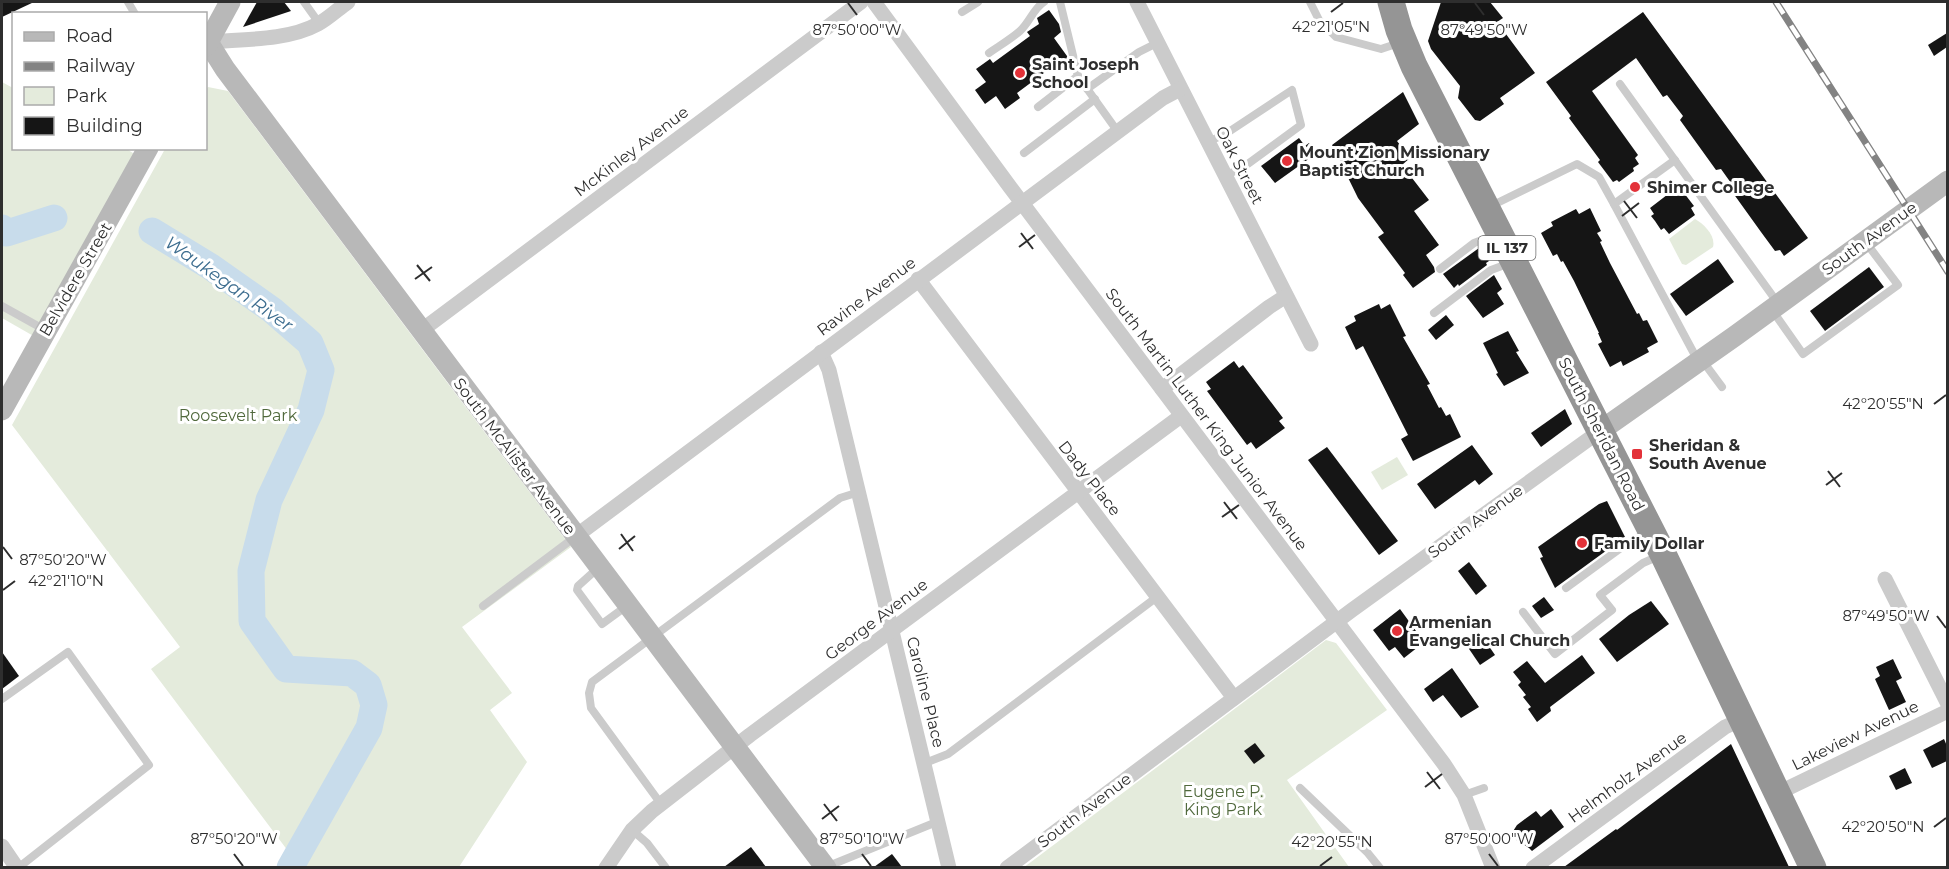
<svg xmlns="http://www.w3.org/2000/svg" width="1949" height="869" font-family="Montserrat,sans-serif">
	<rect width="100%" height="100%" fill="#fff"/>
	<g fill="#e4ebdc">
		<path d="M2,82L13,88L14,148H125L136,155L37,338L2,318Z"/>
		<path d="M208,87L228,91L571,547L462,627L512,693L490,710L527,762L459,867H300L151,669L180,647L12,425L165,149L206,148V89Z"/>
		<path d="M1695,219C1704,224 1716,236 1713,247L1686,265L1682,264L1669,239Z"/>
		<path d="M1397,457L1408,475L1382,490L1371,472Z"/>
		<path d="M1326,640L1336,643L1387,710L1287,780L1349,867L1023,868Z"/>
	</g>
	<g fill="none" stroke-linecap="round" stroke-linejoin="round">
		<g stroke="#c8dceb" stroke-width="27">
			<path d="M2,228L7,233L54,218"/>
			<path d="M152,231L211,267L272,310L310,343L321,370L311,410L269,500L251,571L252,621L286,669L352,673L368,685L374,705L369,728L290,868"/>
		</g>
	</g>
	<g fill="#151515">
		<path d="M2,2H34L2,17Z"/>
		<path d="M257,2H284L291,11L243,27Z"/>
		<path d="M1441,2H1490L1503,18L1497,22L1535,73L1500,98L1504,104L1480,121L1475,120L1458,98L1460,86L1431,49L1428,41Z"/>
		<path d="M1049,10L1059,24L1061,32L1054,38L1067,56L1068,62L1055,71L1052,67L1017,93L1020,98L1005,109L996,96L985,104L975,90L986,82L976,69L990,59L993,63L1030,36L1027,32L1039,24L1037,18Z"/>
		<path d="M1643,12L1808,238L1784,256L1780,250L1775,251L1761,232L1733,193L1736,190L1721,169L1716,170L1680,120L1683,116L1667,95L1663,97L1636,58L1592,91L1638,155L1635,158L1639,164L1633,168L1634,171L1619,182L1617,180L1613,182L1598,162L1600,160L1569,118L1571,116L1546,82Z"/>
		<path d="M1947,33V47L1934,56L1928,45Z"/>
		<path d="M1403,92L1419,124L1397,141L1410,158L1402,165L1429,200L1414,211L1439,245L1426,255L1434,267L1435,272L1413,288L1403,275L1405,273L1378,237L1384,233L1358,198L1332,145Z"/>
		<path d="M1299,138L1305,146L1309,143L1317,153L1275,183L1261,166Z"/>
		<path d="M1676,188L1681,196L1684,193L1694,206L1691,208L1695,215L1669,234L1664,228L1661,230L1655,221L1651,216L1654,214L1650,208Z"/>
		<path d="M1590,208L1601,231L1597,233L1602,241L1600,242L1610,263L1637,314L1639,313L1643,321L1647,320L1658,342L1647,348L1649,352L1623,366L1621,361L1610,367L1598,344L1602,342L1598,333H1599L1574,281L1563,261L1561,262L1557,254L1553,256L1541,233L1553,226L1551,222L1576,209L1579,214Z"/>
		<path d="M1479,248L1489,261L1486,263L1487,265L1459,286L1458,284L1454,288L1443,274Z"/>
		<path d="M1718,259L1734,282L1686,316L1670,294Z"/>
		<path d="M1869,267L1884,287L1825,331L1810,311Z"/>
		<path d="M1494,275L1502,289L1497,293L1504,304L1483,318L1466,296Z"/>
		<path d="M1379,304L1381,309L1390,304L1406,336L1403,337L1430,384L1427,385L1439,408L1441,407L1446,416L1450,414L1461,437L1413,461L1401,439L1408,435L1363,346L1356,350L1345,327L1356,321L1354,316Z"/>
		<path d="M1446,315L1454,325L1436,340L1428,330Z"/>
		<path d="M1508,331L1519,351L1516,352L1529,373L1504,386L1496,374L1498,373L1483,343Z"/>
		<path d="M1234,361L1239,368L1243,365L1283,418L1279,421L1285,428L1256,449L1251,442L1247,445L1207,391L1211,389L1206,382Z"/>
		<path d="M1565,409L1572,424L1541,447L1531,433Z"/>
		<path d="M1472,445L1493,474L1479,485L1475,480L1435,509L1417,484Z"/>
		<path d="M1327,447L1398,541L1379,555L1308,460Z"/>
		<path d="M1607,501L1625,537L1555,588L1540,558L1543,557L1538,547L1599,504Z"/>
		<path d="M1469,562L1487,586L1476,595L1458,571Z"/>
		<path d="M1544,597L1554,610L1541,618L1532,606Z"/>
		<path d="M1651,601L1669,624L1617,662L1599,639L1629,615Z"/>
		<path d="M1400,609L1416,631L1409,636L1418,647L1404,658L1395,647L1389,651L1373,630Z"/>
		<path d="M1482,636L1495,655L1480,665L1467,646Z"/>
		<path d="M2,652L19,676L2,689Z"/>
		<path d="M1582,655L1595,673L1550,707L1551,711L1537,722L1528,709L1531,707L1523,697L1526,695L1518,685L1521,682L1513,672L1527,661L1545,683Z"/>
		<path d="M1893,659L1902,678L1896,681L1906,702L1889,710L1875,679L1880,676L1876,667Z"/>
		<path d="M1452,668L1479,707L1461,718L1443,695L1433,702L1424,689Z"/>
		<path d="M1944,739L1947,746V761L1932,768L1923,750Z"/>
		<path d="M1255,743L1265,756L1254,764L1244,751Z"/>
		<path d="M1731,744L1789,867H1564L1616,829L1617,830Z"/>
		<path d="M1905,768L1912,783L1896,790L1889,776Z"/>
		<path d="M1551,809L1564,827L1532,851L1529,848L1510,836L1517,825L1536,811L1541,817Z"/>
		<path d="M751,847L766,867H724Z"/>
		<path d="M892,854L902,867H874Z"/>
	</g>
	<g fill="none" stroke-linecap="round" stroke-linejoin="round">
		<g stroke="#cbcbcb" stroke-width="8">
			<path d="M128,2L135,14"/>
			<path d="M304,2L319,23"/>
			<path d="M1060,2L1078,76L1118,132"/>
			<path d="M1310,2L1319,20L1336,37L1381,49L1399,43"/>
			<path d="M962,12L978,2"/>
			<path d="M989,53C999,46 1011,39 1020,31C1030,22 1033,9 1044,2"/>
			<path d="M1620,84L1777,302"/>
			<path d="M1087,89L1139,52L1157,43"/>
			<path d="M1038,107L1078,76"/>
			<path d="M1208,142L1227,133L1292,90L1301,125L1245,166L1225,176"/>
			<path d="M1024,153L1095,99"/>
			<path d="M1675,160L1614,204L1698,361"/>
			<path d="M1491,206L1577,164L1599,177L1614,204"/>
			<path d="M1440,269L1474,243L1495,235"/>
			<path d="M2,306L45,330"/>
			<path d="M1772,310L1803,354L1898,285L1867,244"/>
			<path d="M1434,313L1491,270L1510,263"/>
			<path d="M1702,360L1722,387"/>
			<path d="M598,568L578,586L577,590L602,624L628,605"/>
			<path d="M1566,588L1629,542L1647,533"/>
			<path d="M483,606L575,537"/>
			<path d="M1523,612L1555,654L1612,610L1600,595L1643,563L1659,556"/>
			<path d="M2,699L68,652L149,765L18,868"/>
			<path d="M925,763L948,754L1157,597"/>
			<path d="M1300,788L1367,852L1380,868"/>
			<path d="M1464,795L1484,788"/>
			<path d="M661,804L591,708L589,693L592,682L840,498L859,492"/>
			<path d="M632,830L647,843L666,868"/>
			<path d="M826,867L939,821"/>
		</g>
		<g stroke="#cbcbcb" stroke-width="15">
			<path d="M874,2L1010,187L1444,764L1464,795L1493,868"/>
			<path d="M1137,2L1311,344"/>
			<path d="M208,42C242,39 287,41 318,24C329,18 338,9 348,2"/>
			<path d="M918,279L1234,698"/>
			<path d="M422,330L861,2"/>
			<path d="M821,352L829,370L949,868"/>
			<path d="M1162,389L1269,307L1286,296"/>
			<path d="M576,536L1163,98L1180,89"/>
			<path d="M1885,579L1948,704"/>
			<path d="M1778,793L1948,711"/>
			<path d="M2,846L17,868"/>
			<path d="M606,868L632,830L652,811L750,735L1181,416"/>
			<path d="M1007,868L1352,610L1600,431"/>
			<path d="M1533,868L1725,727L1743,719"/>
		</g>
		<g stroke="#b8b8b8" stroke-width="21">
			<path d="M208,42L225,69L826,868"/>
			<path d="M206,46L230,2"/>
			<path d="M2,410L148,148"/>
			<path d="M1600,431L1735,336L1948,181"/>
		</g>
		<path stroke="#959595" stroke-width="27" d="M1391,2L1399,30L1414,66L1663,554L1813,868"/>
		<g stroke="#838383" stroke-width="7">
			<path id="rail" d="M1776,2L1948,272"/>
		</g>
		<use href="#rail" stroke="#fff" stroke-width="4.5" stroke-dasharray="14" stroke-linecap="butt"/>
	</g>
	<path fill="none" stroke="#2e2e2e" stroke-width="2" d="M848,3L857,15M1475,3L1484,15M1331,12L1343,3M1624,201L1637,218M1622,216L1639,203M1021,233L1033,249M1019,247L1035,235M417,265L430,281M415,279L432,267M1934,404L1946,395M1828,471L1840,487M1826,485L1842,473M1224,502L1237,519M1222,517L1239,505M621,534L633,551M3,547L12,559M619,549L635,536M3,590L15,581M1937,616L1946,628M1427,772L1440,789M1425,787L1442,774M824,804L837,821M822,819L839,806M1934,827L1946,818M234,854L243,866M862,854L871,866M1489,854L1498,866M1320,866L1332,857"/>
	<g fill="#e33239" stroke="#fff" stroke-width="2">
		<circle cx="1020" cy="73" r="6"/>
		<circle cx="1287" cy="161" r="6"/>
		<circle cx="1635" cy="187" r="6"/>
		<rect x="1631" y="448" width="12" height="12" rx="3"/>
		<circle cx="1582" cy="543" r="6"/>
		<circle cx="1397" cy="631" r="6"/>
	</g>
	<g text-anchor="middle" stroke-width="6" stroke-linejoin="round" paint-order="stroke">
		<rect fill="#fff" stroke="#6d6d6d" stroke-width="1.5" x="1478.5" y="236" width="57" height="24" rx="4.5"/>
		<g font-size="15" font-weight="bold" fill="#2e2e2e">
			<text x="1507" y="253">IL 137</text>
		</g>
		<g font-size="16" font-weight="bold" fill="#2e2e2e" stroke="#fff" text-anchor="start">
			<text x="1032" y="70">Saint Joseph<tspan x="1032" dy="18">School</tspan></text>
			<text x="1299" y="158">Mount Zion Missionary<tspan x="1299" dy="18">Baptist Church</tspan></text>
			<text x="1647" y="193">Shimer College</text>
			<text x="1649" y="451">Sheridan &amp;<tspan x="1649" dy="18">South Avenue</tspan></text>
			<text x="1594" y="549">Family Dollar</text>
			<text x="1409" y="628">Armenian<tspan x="1409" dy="18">Evangelical Church</tspan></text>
		</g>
		<g font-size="16" fill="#2e2e2e" stroke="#fff">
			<text transform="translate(631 151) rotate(-37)" y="6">McKinley Avenue</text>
			<text transform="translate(1240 165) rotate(63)" y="6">Oak Street</text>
			<text transform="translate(1869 238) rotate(-36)" y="6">South Avenue</text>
			<text transform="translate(75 279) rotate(-60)" y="6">Belvidere Street</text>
			<text transform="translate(866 296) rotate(-37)" y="6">Ravine Avenue</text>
			<text transform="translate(1207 419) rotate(53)" y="6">South Martin Luther King Junior Avenue</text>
			<text transform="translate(1602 434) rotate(63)" y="6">South Sheridan Road</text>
			<text transform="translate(515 456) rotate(53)" y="6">South McAlister Avenue</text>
			<text transform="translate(1090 478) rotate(52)" y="6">Dady Place</text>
			<text transform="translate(1475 521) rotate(-36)" y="6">South Avenue</text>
			<text transform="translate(876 619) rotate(-37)" y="6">George Avenue</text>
			<text transform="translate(926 692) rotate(76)" y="6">Caroline Place</text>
			<text transform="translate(1855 735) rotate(-26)" y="6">Lakeview Avenue</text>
			<text transform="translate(1627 777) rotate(-36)" y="6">Helmholz Avenue</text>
			<text transform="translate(1084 810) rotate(-37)" y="6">South Avenue</text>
		</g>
		<g font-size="16" fill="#50693c" stroke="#fff">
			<text x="238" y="421">Roosevelt Park</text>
			<text x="1223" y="797">Eugene P.<tspan x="1223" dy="18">King Park</tspan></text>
		</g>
		<g font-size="18" font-style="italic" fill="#3d6d8f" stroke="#fff">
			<text transform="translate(229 284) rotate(35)" y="6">Waukegan River</text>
		</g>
	</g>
	<g font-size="15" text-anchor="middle" fill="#2e2e2e" stroke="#fff" stroke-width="6" stroke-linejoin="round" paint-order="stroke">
		<text x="1331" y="32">42°21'05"N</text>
		<text x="857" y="35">87°50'00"W</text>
		<text x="1484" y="35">87°49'50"W</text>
		<text x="1883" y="409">42°20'55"N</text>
		<text x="63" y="565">87°50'20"W</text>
		<text x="66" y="586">42°21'10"N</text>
		<text x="1886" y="621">87°49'50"W</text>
		<text x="1883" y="832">42°20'50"N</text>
		<text x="234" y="844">87°50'20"W</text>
		<text x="862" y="844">87°50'10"W</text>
		<text x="1489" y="844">87°50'00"W</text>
		<text x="1332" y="847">42°20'55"N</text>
	</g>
	<rect width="1949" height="869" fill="none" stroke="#2e2e2e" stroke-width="6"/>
	<rect x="12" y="12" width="195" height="138" fill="#ffffff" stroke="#ababab" stroke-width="1.5"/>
	<rect x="24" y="32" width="30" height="9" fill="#b8b8b8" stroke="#ababab" stroke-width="1.5"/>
	<text x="66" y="42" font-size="18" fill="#2e2e2e">Road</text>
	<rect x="24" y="62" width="30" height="9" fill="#838383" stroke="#ababab" stroke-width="1.5"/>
	<text x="66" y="72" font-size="18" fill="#2e2e2e">Railway</text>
	<rect x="24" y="87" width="30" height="18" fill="#e4ebdc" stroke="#ababab" stroke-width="1.5"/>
	<text x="66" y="102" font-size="18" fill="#2e2e2e">Park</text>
	<rect x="24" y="117" width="30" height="18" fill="#151515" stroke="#ababab" stroke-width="1.5"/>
	<text x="66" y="132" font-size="18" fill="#2e2e2e">Building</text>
</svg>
